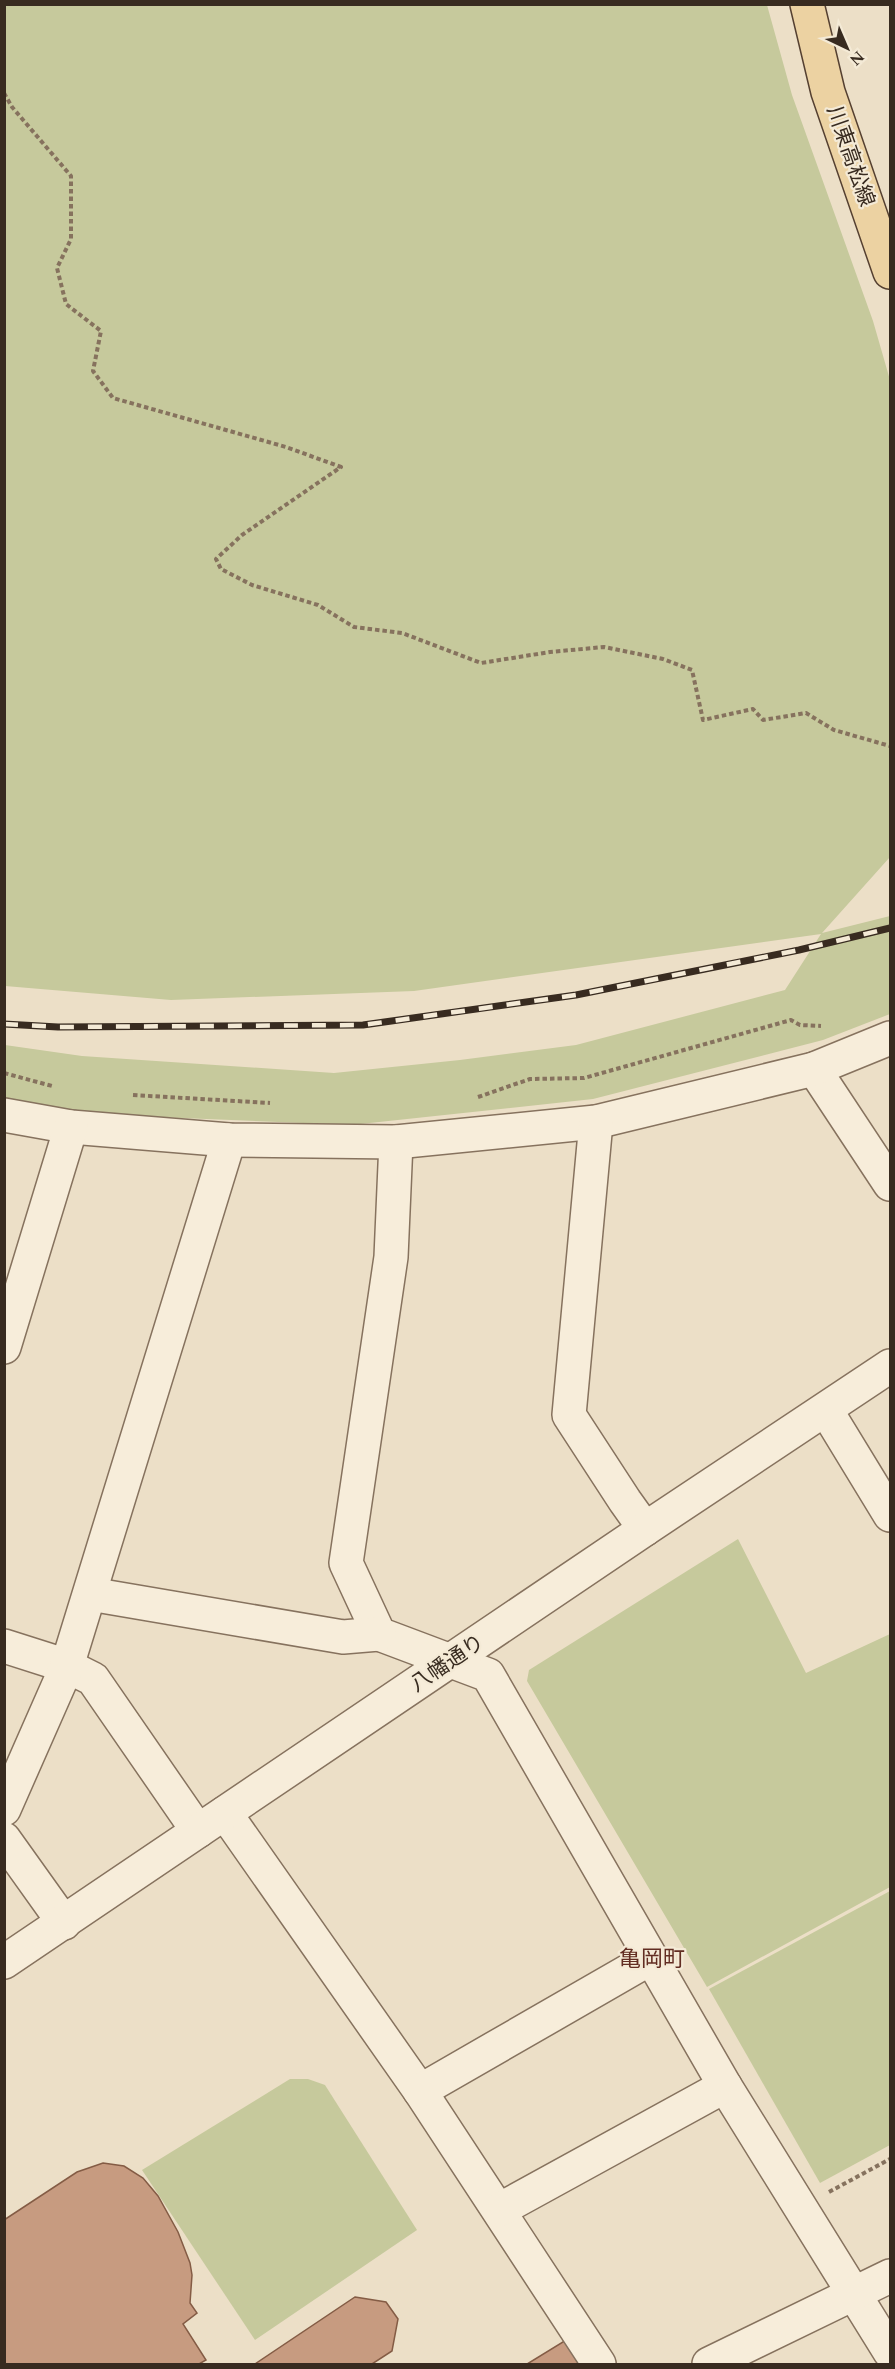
<svg xmlns="http://www.w3.org/2000/svg" width="895" height="2369" font-family="Spectral,'Noto Sans JP',serif">
	<rect width="100%" height="100%" fill="#ecdfc7"/>
	<g fill="#c6c99c">
		<path d="M4,5H767L792,95L873,321L890,380V857L822,933L890,916V1014L823,1040L593,1099L351,1125L82,1114L5,1099V1045L82,1056L334,1073L460,1060L576,1045L785,990L821,934L414,991L171,1000L5,986Z"/>
		<path d="M738,1539L806,1673L890,1634V1887L707,1987L527,1681L529,1670Z"/>
		<path d="M890,1891V2145L820,2183L709,1989Z"/>
		<path d="M290,2079H308L325,2085L417,2230L255,2340L142,2170Z"/>
	</g>
	<g fill="#c79b80" stroke="#845c45" stroke-width="1.5">
		<path d="M103,2163L124,2166L143,2178L158,2196L178,2232L190,2263L192,2275L190,2303L197,2313L183,2324L206,2360L199,2364H4V2220L77,2172Z"/>
		<path d="M355,2297L386,2302L398,2319L392,2351L372,2364H255Z"/>
		<path d="M571,2337L589,2364H527Z"/>
	</g>
	<g fill="none" stroke-linecap="round" stroke-linejoin="round">
		<g stroke="#86725e" stroke-width="36">
			<g id="minor">
				<path d="M814,1069L890,1184"/>
				<path d="M4,1115L71,1127L229,1140L396,1142L596,1122L814,1069L890,1038"/>
				<path d="M596,1122L569,1415L625,1501L645,1529"/>
				<path d="M396,1142L391,1257L346,1563L379,1634L488,1675L725,2086L890,2352"/>
				<path d="M4,1347L71,1127"/>
				<path d="M826,1410L890,1515"/>
				<path d="M90,1594L343,1637L379,1634"/>
				<path d="M4,1646L67,1666L93,1679L198,1831"/>
				<path d="M4,1809L67,1666L229,1140"/>
				<path d="M225,1813L420,2091L599,2364"/>
				<path d="M4,1839L64,1923"/>
				<path d="M4,1962L645,1529L890,1366"/>
				<path d="M420,2091L651,1958"/>
				<path d="M499,2210L725,2086"/>
				<path d="M709,2364L890,2276"/>
			</g>
		</g>
		<g stroke="#554031" stroke-width="36">
			<path id="major" d="M807,4L828,92L890,272"/>
		</g>
		<g stroke="#86725e" stroke-width="4" stroke-dasharray="4.5 3" stroke-linecap="butt">
			<path d="M4,93L12,107L71,176V239L57,268L66,304L101,331L93,371L113,398L286,447L341,467L242,535L216,559L221,569L252,585L318,605L354,627L402,633L481,663L550,652L604,647L663,659L692,670L703,720L753,709L763,720L806,713L834,730L890,746"/>
			<path d="M4,1073L52,1086"/>
			<path d="M133,1095L270,1103"/>
			<path d="M478,1097L530,1079L584,1078L791,1020L800,1025L821,1026"/>
			<path d="M829,2192L890,2159"/>
		</g>
		<use href="#minor" stroke="#f7edda" stroke-width="33"/>
		<use href="#major" stroke="#ecd2a2" stroke-width="33"/>
		<g stroke="#382b20" stroke-width="7">
			<path id="rail" d="M4,1024L58,1027L363,1025L576,995L799,950L890,928"/>
		</g>
		<use href="#rail" stroke="#f4ead6" stroke-width="4.5" stroke-dasharray="14" stroke-linecap="butt"/>
	</g>
	<g text-anchor="middle" stroke-width="4.5" stroke-linejoin="round" paint-order="stroke">
		<g font-size="21" fill="#382b20" stroke="#f4ead6">
			<text transform="translate(851 156) rotate(71)" y="7">川東高松線</text>
			<text transform="translate(447 1663) rotate(-34)" y="7">八幡通り</text>
		</g>
		<g font-size="22" fill="#622d22" stroke="#f4ead6">
			<text x="652" y="1966">亀岡町</text>
		</g>
	</g>
	<rect width="895" height="2369" fill="none" stroke="#382b20" stroke-width="12"/>
	<g transform="translate(847 48) rotate(136)" stroke="#f4ead6" stroke-width="4.5" paint-order="stroke">
	<path d="M0-4.5L10 22L0 15L-10 22Z" fill="#382b20"/>
	<text y="-9" font-size="16" font-weight="bold" text-anchor="middle" fill="#382b20">N</text>
	</g>
</svg>
